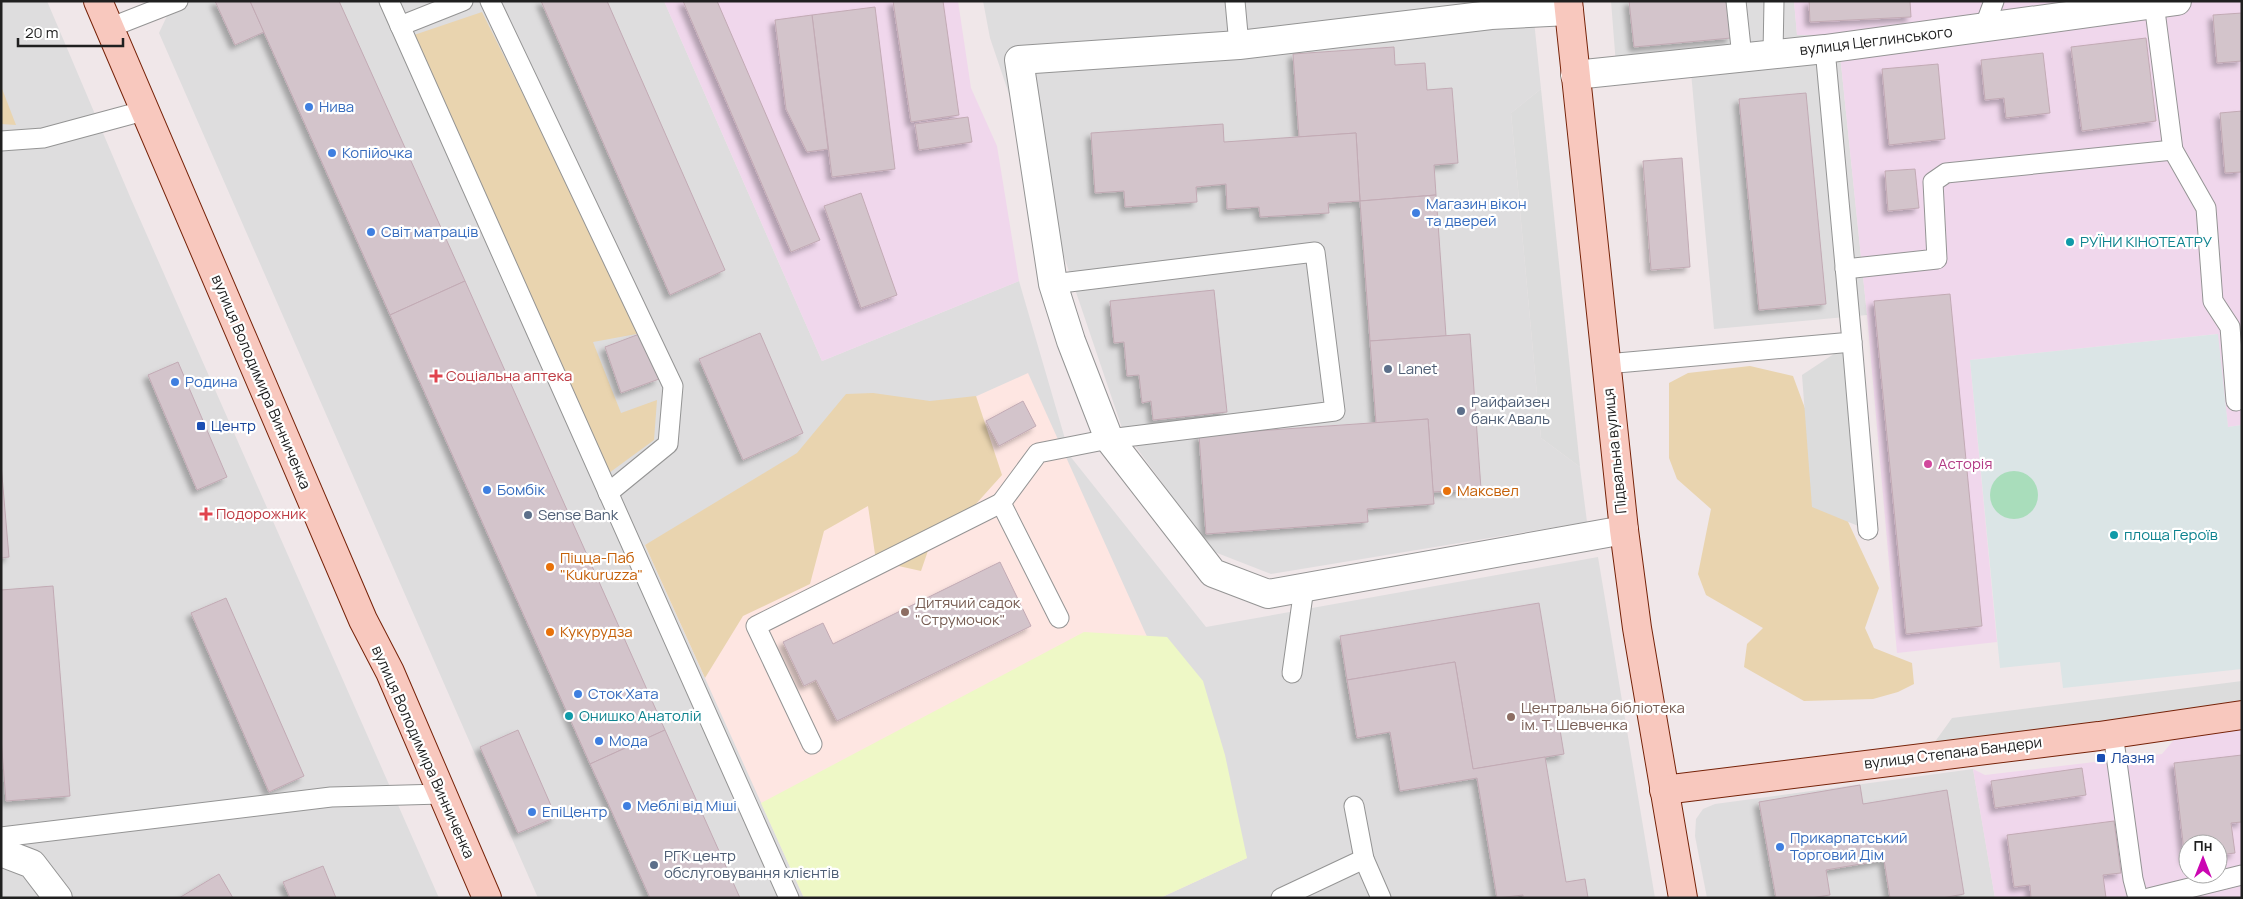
<svg xmlns="http://www.w3.org/2000/svg" width="2243" height="899" font-family="Manrope,sans-serif">
	<defs>
		<filter id="shadow"><feDropShadow dx="-4.5" dy="4.5" stdDeviation="2.5" flood-color="#0004"/></filter>
	</defs>
	<rect width="100%" height="100%" fill="#f0e7e9"/>
	<g fill="#deddde">
		<path d="M1,1H47L131,199L439,898H1Z"/>
		<path d="M174,1H664L822,361L1019,281L1070,456L1206,627L1598,557L1655,898H538L159,33Z"/>
		<path d="M983,1H1532L1541,89L1511,113L1541,438L1580,467L1587,522L1271,574L1212,551L1122,428L990,38Z"/>
		<path d="M1611,1H1794L1797,35H1838L1867,315L1714,329L1691,72L1617,78Z"/>
		<path d="M1973,769L1995,898H1707L1695,836L1696,819L1703,809L1715,804Z"/>
	</g>
	<g fill="#f0d7ec" fill-rule="evenodd">
		<path d="M664,1H958L971,88L997,146L1019,281L822,361Z"/>
		<path d="M1794,1H2242V425L2228,427L2217,334L1970,360L1997,642L1897,653L1867,315L1838,35H1797Z"/>
		<path d="M2242,728V898H1995L1973,769L1985,775L2162,754L2177,736ZM2188,844H2218V874H2188Z"/>
	</g>
	<path fill="#fee6e2" d="M1028,373L1247,858L1160,898H804L645,545Z"/>
	<g fill="#e9d4af">
		<path d="M482,12L642,333L593,342L621,413L657,400L654,440L609,473L414,35Z"/>
		<path d="M1,86L16,125L1,124Z"/>
		<path d="M1750,366L1793,376L1843,511L1879,588L1865,628L1874,648L1912,663L1914,684L1898,692L1873,699L1804,701L1744,667L1747,644L1763,628L1706,595L1698,574L1711,509L1677,479L1669,458V383L1688,373Z"/>
		<path d="M873,393L930,401L976,396L1002,475L975,505L932,539L921,571L876,561L868,506L824,531L810,584L743,616L705,678L645,545L797,453L846,394Z"/>
	</g>
	<path fill="#eef8c6" d="M1084,632L1167,637L1203,681L1225,755L1247,858L1160,898H804L761,803Z"/>
	<g fill="#dcdcdc">
		<path d="M1541,89L1580,467L1541,438L1511,113Z"/>
		<path d="M1852,342L1868,530L1812,507L1802,375Z"/>
		<path d="M2242,681V715L1924,757L1952,718Z"/>
	</g>
	<path fill="#dbe5e6" d="M2218,334L2228,427L2242,425V669L2063,688L2060,662L2000,668L1970,360Z"/>
	<circle fill="#a9ddbb" cx="2014" cy="495" r="24"/>
	<g fill="#d3c4cb" stroke="#c2aab4" filter="url(#shadow)">
		<path d="M215,1H250L264,32L235,45Z"/>
		<path d="M250,1H339L465,281L390,315Z"/>
		<path d="M541,1H607L725,270L670,295Z"/>
		<path d="M683,1H717L820,240L791,252Z"/>
		<path d="M893,1H943L959,115L911,122Z"/>
		<path d="M1629,1H1727L1731,38L1634,47Z"/>
		<path d="M1809,1H1910L1911,17L1810,22Z"/>
		<path d="M875,7L895,169L832,177L812,15Z"/>
		<path d="M2242,13V61L2217,63L2213,15Z"/>
		<path d="M812,15L828,149L807,152L786,109L775,20Z"/>
		<path d="M2146,38L2156,121L2082,131L2071,47Z"/>
		<path d="M1394,47L1395,65L1425,63L1427,90L1452,88L1458,163L1434,165L1436,195L1360,201L1356,133L1299,137L1293,54Z"/>
		<path d="M2043,53L2050,113L2006,118L2004,98L1985,100L1981,60Z"/>
		<path d="M1938,64L1945,139L1889,145L1882,69Z"/>
		<path d="M1806,93L1826,304L1759,310L1739,99Z"/>
		<path d="M2242,111V172L2225,173L2220,113Z"/>
		<path d="M968,117L972,142L919,150L915,124Z"/>
		<path d="M1223,124L1224,142L1356,133L1360,201L1328,203L1329,213L1260,217L1259,207L1227,209L1226,184L1196,187L1197,202L1125,207L1124,191L1095,193L1091,133Z"/>
		<path d="M1682,158L1690,267L1651,270L1643,161Z"/>
		<path d="M1915,169L1919,208L1888,211L1885,171Z"/>
		<path d="M861,193L897,295L861,308L824,206Z"/>
		<path d="M1436,195L1446,336L1370,341L1360,201Z"/>
		<path d="M465,281L665,730L590,764L390,315Z"/>
		<path d="M1214,290L1227,412L1153,420L1151,401L1142,403L1139,375L1127,376L1124,342L1114,343L1110,301Z"/>
		<path d="M1950,294L1982,626L1906,634L1874,301Z"/>
		<path d="M642,333L659,379L621,393L605,347Z"/>
		<path d="M760,333L803,433L743,460L699,359Z"/>
		<path d="M1470,334L1481,489L1433,492L1428,419L1376,423L1370,341Z"/>
		<path d="M178,362L227,477L197,490L148,375Z"/>
		<path d="M1023,401L1036,426L999,446L986,421Z"/>
		<path d="M1428,419L1434,504L1367,509L1368,522L1206,534L1199,435Z"/>
		<path d="M1,464L9,557L1,558Z"/>
		<path d="M1000,562L1031,626L837,721L816,680L804,686L783,642L823,623L833,644Z"/>
		<path d="M53,586L70,796L6,801L1,738V590Z"/>
		<path d="M226,598L304,776L269,792L191,613Z"/>
		<path d="M1539,603L1564,754L1473,769L1455,662L1347,680L1340,636Z"/>
		<path d="M1455,662L1473,769L1545,757L1566,882L1585,879L1588,898H1523V895L1497,898L1477,778L1400,791L1390,732L1357,738L1347,680Z"/>
		<path d="M518,730L556,817L518,833L480,747Z"/>
		<path d="M665,730L740,898H650L607,801L590,764Z"/>
		<path d="M2242,755V822L2231,823L2235,853L2218,855V844H2188V859L2185,860L2174,763Z"/>
		<path d="M2082,768L2086,795L1995,808L1991,781Z"/>
		<path d="M1860,785L1863,804L1947,790L1964,894L1942,898H1890L1884,860L1826,870L1830,895L1810,898H1776L1759,802Z"/>
		<path d="M2114,821L2121,873L2103,875L2106,898H2031L2030,885L2014,887L2007,835Z"/>
		<path d="M323,866L336,898H290L283,882Z"/>
		<path d="M219,874L233,898H179Z"/>
	</g>
	<g fill="none" stroke-linecap="round" stroke-linejoin="round">
		<g stroke="#949494" stroke-width="21">
			<g id="service">
				<path d="M389,1L789,898"/>
				<path d="M490,1L673,386L668,444L608,493"/>
				<path d="M1235,1L1239,45"/>
				<path d="M1736,1L1742,57"/>
				<path d="M2154,3L2173,150L2206,208L2213,301L2230,327L2236,401"/>
				<path d="M400,26L463,1"/>
				<path d="M109,28L178,1"/>
				<path d="M1984,28L1994,1"/>
				<path d="M1773,53L1774,1"/>
				<path d="M1,141L43,138L143,111"/>
				<path d="M1845,269L1937,259L1933,182L1946,173L2173,150"/>
				<path d="M1053,284L1315,252L1335,411L1109,439L1038,453L1001,503L1059,618"/>
				<path d="M1852,342L1868,530"/>
				<path d="M1606,364L1852,342L1825,49"/>
				<path d="M1292,673L1304,588"/>
				<path d="M2113,733L2133,879L2138,898"/>
				<path d="M812,744L756,626L1001,503"/>
				<path d="M1354,806L1364,859L1381,898"/>
				<path d="M1,837L331,797L442,794"/>
				<path d="M1281,898L1364,859"/>
				<path d="M2149,898L2242,875"/>
			</g>
		</g>
		<g stroke="#949494" stroke-width="30">
			<g id="minor">
				<path d="M1569,11L1491,15L1239,45L1019,60L1053,284L1071,341L1109,439L1213,573L1268,594L1624,530"/>
				<path d="M1575,75L1825,49L2177,1"/>
				<path d="M1,852L32,864L58,898"/>
			</g>
		</g>
		<g stroke="#762208" stroke-width="30">
			<g id="secondary">
				<path d="M98,1L363,620L390,672L487,898"/>
				<path d="M1568,1L1624,530L1637,628L1683,898"/>
				<path d="M1664,790L2099,736L2242,715"/>
			</g>
		</g>
		<use href="#service" stroke="#fff" stroke-width="19"/>
		<use href="#minor" stroke="#fff" stroke-width="28"/>
		<use href="#secondary" stroke="#f8c8be" stroke-width="28"/>
	</g>
	<g fill="#3f7fe0" stroke="#fff" stroke-width="2">
		<circle cx="309" cy="107" r="5"/>
		<circle cx="332" cy="153" r="5"/>
		<circle cx="1416" cy="213" r="5"/>
		<circle cx="371" cy="232" r="5"/>
		<circle cx="175" cy="382" r="5"/>
		<circle cx="487" cy="490" r="5"/>
		<circle cx="578" cy="694" r="5"/>
		<circle cx="599" cy="741" r="5"/>
		<circle cx="627" cy="806" r="5"/>
		<circle cx="532" cy="812" r="5"/>
		<circle cx="1780" cy="847" r="5"/>
	</g>
	<g fill="#0f9aa8" stroke="#fff" stroke-width="2">
		<circle cx="2070" cy="242" r="5"/>
		<circle cx="2114" cy="535" r="5"/>
		<circle cx="569" cy="716" r="5"/>
	</g>
	<g fill="#5c6f8a" stroke="#fff" stroke-width="2">
		<circle cx="1388" cy="369" r="5"/>
		<circle cx="1461" cy="411" r="5"/>
		<circle cx="528" cy="515" r="5"/>
		<circle cx="654" cy="865" r="5"/>
	</g>
	<g fill="#e0444e" stroke="#fff" stroke-width="2">
		<path d="M433.5 368.5h5v5h5v5h-5v5h-5v-5h-5v-5h5z"/>
		<path d="M203.5 506.5h5v5h5v5h-5v5h-5v-5h-5v-5h5z"/>
	</g>
	<g fill="#1a4fb4" stroke="#fff" stroke-width="2">
		<rect x="196" y="421" width="10" height="10" rx="2.5"/>
		<rect x="2096" y="753" width="10" height="10" rx="2.5"/>
	</g>
	<circle fill="#d1479c" stroke="#fff" stroke-width="2" cx="1928" cy="464" r="5"/>
	<g fill="#e8710a" stroke="#fff" stroke-width="2">
		<circle cx="1447" cy="491" r="5"/>
		<circle cx="550" cy="567" r="5"/>
		<circle cx="550" cy="632" r="5"/>
	</g>
	<g fill="#8d6e63" stroke="#fff" stroke-width="2">
		<circle cx="905" cy="612" r="5"/>
		<circle cx="1511" cy="717" r="5"/>
	</g>
	<g text-anchor="middle" stroke-width="4.5" stroke-linejoin="round" paint-order="stroke">
		<g font-size="15" fill="#202020" stroke="#fff">
			<text transform="translate(1876 41) rotate(-7)" y="5">вулиця Цеглинського</text>
			<text transform="translate(261 382) rotate(67)" y="5">вулиця Володимира Винниченка</text>
			<text transform="translate(1615 451) rotate(-96)" y="5">Підвальна вулиця</text>
			<text transform="translate(423 752) rotate(66)" y="5">вулиця Володимира Винниченка</text>
			<text transform="translate(1953 753) rotate(-7)" y="5">вулиця Степана Бандери</text>
		</g>
		<g font-size="15" fill="#366cbe" stroke="#fff" text-anchor="start">
			<text x="319" y="112">Нива</text>
			<text x="342" y="158">Копійочка</text>
			<text x="1426" y="209">Магазин вікон<tspan x="1426" dy="17">та дверей</tspan></text>
			<text x="381" y="237">Світ матраців</text>
			<text x="185" y="387">Родина</text>
			<text x="497" y="495">Бомбік</text>
			<text x="588" y="699">Сток Хата</text>
			<text x="609" y="746">Мода</text>
			<text x="637" y="811">Меблі від Міші</text>
			<text x="542" y="817">ЕпіЦентр</text>
			<text x="1790" y="843">Прикарпатський<tspan x="1790" dy="17">Торговий Дім</tspan></text>
		</g>
		<g font-size="15" fill="#0d838f" stroke="#fff" text-anchor="start">
			<text x="2080" y="247">РУЇНИ КІНОТЕАТРУ</text>
			<text x="2124" y="540">площа Героїв</text>
			<text x="579" y="721">Онишко Анатолій</text>
		</g>
		<g font-size="15" fill="#4e5e75" stroke="#fff" text-anchor="start">
			<text x="1398" y="374">Lanet</text>
			<text x="1471" y="407">Райфайзен<tspan x="1471" dy="17">банк Аваль</tspan></text>
			<text x="538" y="520">Sense Bank</text>
			<text x="664" y="861">РГК центр<tspan x="664" dy="17">обслуговування клієнтів</tspan></text>
		</g>
		<g font-size="15" fill="#be3a42" stroke="#fff" text-anchor="start">
			<text x="446" y="381">Соціальна аптека</text>
			<text x="216" y="519">Подорожник</text>
		</g>
		<g font-size="15" fill="#164399" stroke="#fff" text-anchor="start">
			<text x="211" y="431">Центр</text>
			<text x="2111" y="763">Лазня</text>
		</g>
		<g font-size="15" fill="#b23c85" stroke="#fff" text-anchor="start">
			<text x="1938" y="469">Асторія</text>
		</g>
		<g font-size="15" fill="#c56008" stroke="#fff" text-anchor="start">
			<text x="1457" y="496">Максвел</text>
			<text x="560" y="563">Піцца-Паб<tspan x="560" dy="17">"Kukuruzza"</tspan></text>
			<text x="560" y="637">Кукурудза</text>
		</g>
		<g font-size="15" fill="#785e54" stroke="#fff" text-anchor="start">
			<text x="915" y="608">Дитячий садок<tspan x="915" dy="17">"Струмочок"</tspan></text>
			<text x="1521" y="713">Центральна бібліотека<tspan x="1521" dy="17">ім. Т. Шевченка</tspan></text>
		</g>
	</g>
	<rect width="2243" height="899" fill="none" stroke="#202020" stroke-width="5"/>
	<g transform="translate(2203 859)"><circle r="24" fill="#ffffff" stroke="#a6a6a6"/>
	<path d="M0-4L9 19L0 12L-9 19Z" fill="#cb06b2"/>
	<text y="-8" font-size="14" font-weight="bold" text-anchor="middle" fill="#202020">Пн</text>
	</g>
	<path d="M18 38v8h105v-8" fill="none" stroke="#202020" stroke-width="2.5"/>
	<text x="25" y="38" font-size="15" fill="#202020" stroke="#ffffff" stroke-width="4" paint-order="stroke">20 m</text>
</svg>
